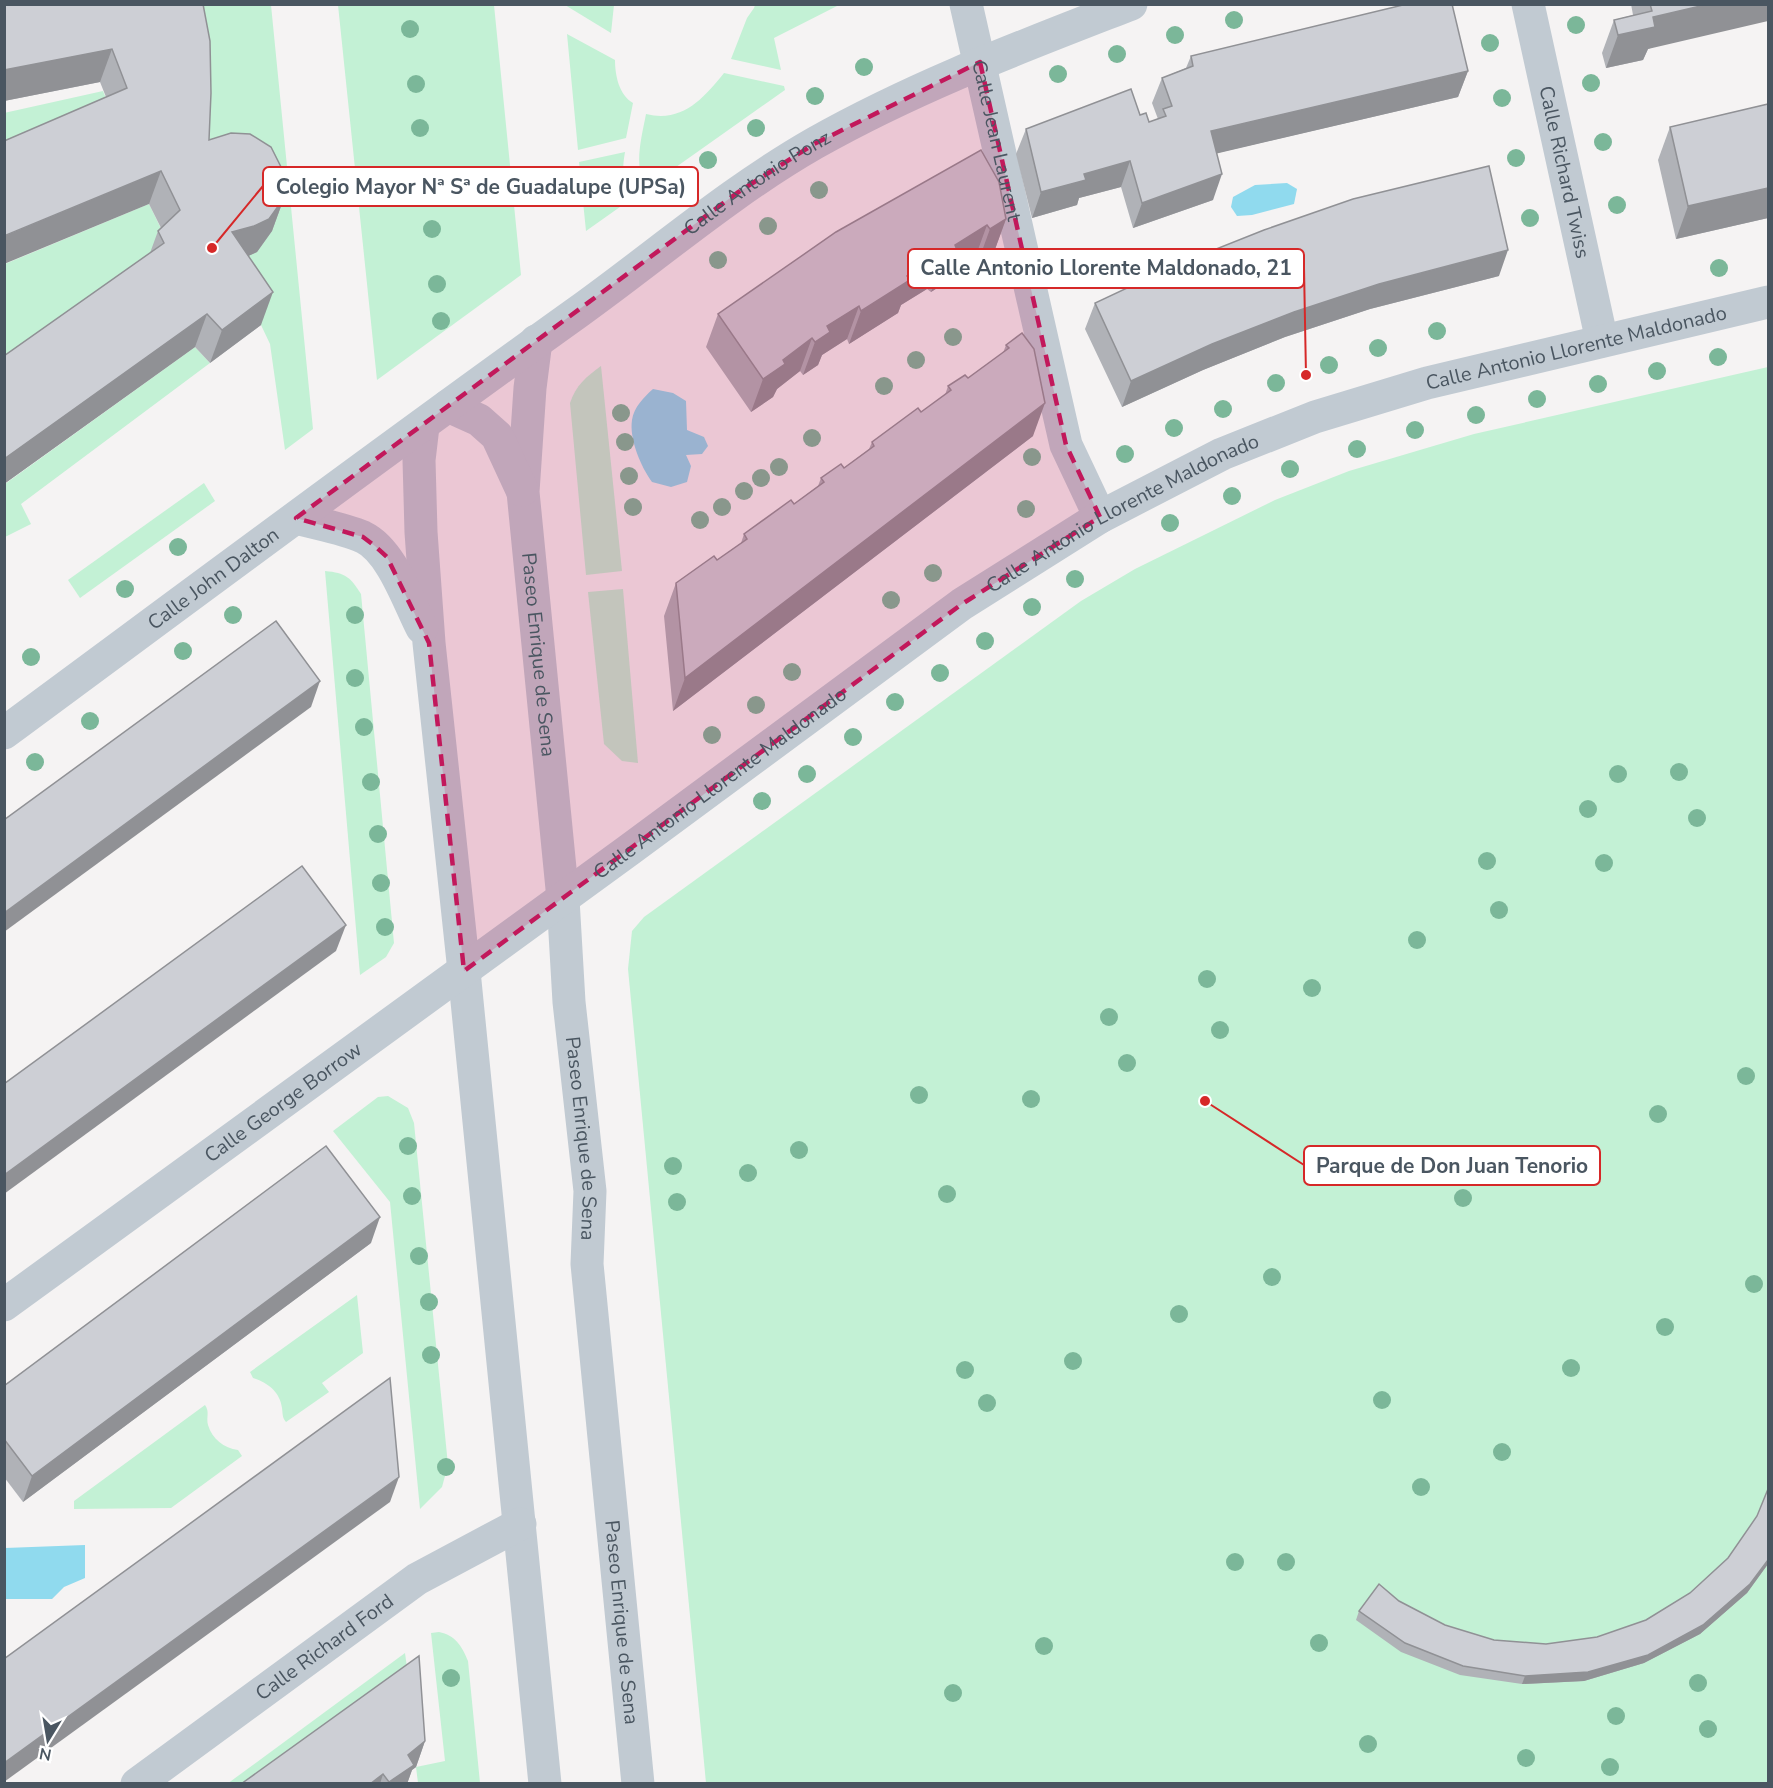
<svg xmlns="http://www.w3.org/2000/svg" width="1773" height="1788" font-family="'Nunito Sans',sans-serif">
	<rect width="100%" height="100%" fill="#f5f3f3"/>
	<g fill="#c3f1d5">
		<path d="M185,5H271L313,429L285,450L270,344L261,325L197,173Z"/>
		<path d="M338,5H494L521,275L377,380Z"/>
		<path d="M565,5H614L611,33Z"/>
		<path d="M755,5V4L839,5L774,38L781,70L731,59L747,18L754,8Z"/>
		<path d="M567,34L615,60C615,75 619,95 633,103L626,138L578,150Z"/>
		<path d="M724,73L784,86L785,90L645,189C634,164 641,140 646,114C682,123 703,99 724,73Z"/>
		<path d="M103,91L115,121L5,169L4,113Z"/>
		<path d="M625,152C622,169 622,183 634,197L586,231L579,162Z"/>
		<path d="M149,204L168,243L5,381V264Z"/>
		<path d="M195,347L210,363L21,504L31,524L5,537V484Z"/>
		<path d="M601,366L622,571L586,575L570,403C576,385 586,377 601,366Z"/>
		<path d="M1768,367V1783H706L628,969L632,931L644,917L1081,601L1135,569L1275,500L1349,471L1474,434Z"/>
		<path d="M204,483L215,501L80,598L68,580Z"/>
		<path d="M325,571C346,573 350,577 361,594L394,943L386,957L360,975Z"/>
		<path d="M623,589L638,763L622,761L604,744L588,592Z"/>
		<path d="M388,1096L408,1108L414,1123L448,1465L442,1487L420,1509L390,1202L333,1131L378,1097Z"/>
		<path d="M357,1295L363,1353L322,1383L329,1392L286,1422C282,1417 283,1415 282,1408C280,1392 268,1383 253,1378L250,1372Z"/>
		<path d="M205,1405C210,1412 206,1417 208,1425C212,1439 224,1448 238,1450L242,1456L171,1508L74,1509V1501Z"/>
		<path d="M439,1632C455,1635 462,1646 468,1661L480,1783H418L416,1767L445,1761L431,1633Z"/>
		<path d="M405,1653L409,1682L267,1783L227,1784Z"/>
	</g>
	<g fill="#90daee">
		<path d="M1287,183L1297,189L1294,204L1252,215L1237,216L1231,207L1233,197L1255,185Z"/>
		<path d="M653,389L673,393L686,401L687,430L704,437L708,446L702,454L686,455L691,466L687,482L671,487L652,482C641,467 629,439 632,420C634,407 644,397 653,389Z"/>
		<path d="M85,1545V1578L64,1587L52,1599H5V1548Z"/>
	</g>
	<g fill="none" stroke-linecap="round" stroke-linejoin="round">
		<g stroke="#c1cad2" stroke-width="33">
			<path id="s1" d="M966,4L1066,445L1100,517"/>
			<path id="s2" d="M1528,4L1602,341"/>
			<path id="s3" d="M536,341L530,388L523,492L563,899L569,1002L590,1191L587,1264L638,1784"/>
			<path d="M448,406L479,420L497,436L522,490"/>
			<path d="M423,426L419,460L421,532L429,643L464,971L545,1784"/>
			<path d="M296,518C317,524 342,528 363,537C392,551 408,601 422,628"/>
			<path id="s4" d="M4,733C195,592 385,450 578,312C656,256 731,191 815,143C916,86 1023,46 1131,4"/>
			<path id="s5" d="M4,1305L629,850L962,604L1100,517L1222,454L1315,417L1427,383L1768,302"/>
			<path id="s6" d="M137,1784L417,1579L520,1524"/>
		</g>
	</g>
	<g fill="#7bb799">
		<circle cx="1234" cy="20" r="9"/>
		<circle cx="1576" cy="25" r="9"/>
		<circle cx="410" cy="29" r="9"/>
		<circle cx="1175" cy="35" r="9"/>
		<circle cx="1490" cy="43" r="9"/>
		<circle cx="1117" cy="54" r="9"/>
		<circle cx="864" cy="67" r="9"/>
		<circle cx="1058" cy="74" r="9"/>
		<circle cx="1591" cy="83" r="9"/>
		<circle cx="416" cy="84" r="9"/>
		<circle cx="815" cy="96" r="9"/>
		<circle cx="1502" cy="98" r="9"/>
		<circle cx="420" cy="128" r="9"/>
		<circle cx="756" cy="128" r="9"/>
		<circle cx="1603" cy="142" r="9"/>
		<circle cx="1516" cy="158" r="9"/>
		<circle cx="708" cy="160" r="9"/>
		<circle cx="819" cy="190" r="9"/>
		<circle cx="658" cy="197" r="9"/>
		<circle cx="1617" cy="205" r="9"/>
		<circle cx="1530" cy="218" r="9"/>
		<circle cx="768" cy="226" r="9"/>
		<circle cx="432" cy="229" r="9"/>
		<circle cx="718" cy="260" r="9"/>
		<circle cx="1719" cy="268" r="9"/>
		<circle cx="437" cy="284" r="9"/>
		<circle cx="441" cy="321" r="9"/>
		<circle cx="1437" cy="331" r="9"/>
		<circle cx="953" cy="337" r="9"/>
		<circle cx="1378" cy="348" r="9"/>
		<circle cx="1718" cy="357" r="9"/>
		<circle cx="916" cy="360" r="9"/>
		<circle cx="1329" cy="365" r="9"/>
		<circle cx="1657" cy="371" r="9"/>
		<circle cx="1276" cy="383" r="9"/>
		<circle cx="1598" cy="384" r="9"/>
		<circle cx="884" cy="386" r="9"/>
		<circle cx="1537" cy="399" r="9"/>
		<circle cx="1223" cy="409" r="9"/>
		<circle cx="621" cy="413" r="9"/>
		<circle cx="1476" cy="415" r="9"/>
		<circle cx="1174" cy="428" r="9"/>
		<circle cx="1415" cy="430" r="9"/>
		<circle cx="812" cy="438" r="9"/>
		<circle cx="625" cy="442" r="9"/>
		<circle cx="1357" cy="449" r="9"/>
		<circle cx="1125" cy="454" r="9"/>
		<circle cx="1032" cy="457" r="9"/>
		<circle cx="779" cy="467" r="9"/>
		<circle cx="1290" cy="469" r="9"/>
		<circle cx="629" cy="476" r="9"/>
		<circle cx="761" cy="478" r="9"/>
		<circle cx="744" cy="491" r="9"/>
		<circle cx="1232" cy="496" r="9"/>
		<circle cx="633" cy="507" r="9"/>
		<circle cx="722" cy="507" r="9"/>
		<circle cx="1026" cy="509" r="9"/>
		<circle cx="700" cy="520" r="9"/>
		<circle cx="1170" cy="523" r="9"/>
		<circle cx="178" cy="547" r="9"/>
		<circle cx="933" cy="573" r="9"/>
		<circle cx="1075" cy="579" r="9"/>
		<circle cx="125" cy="589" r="9"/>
		<circle cx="891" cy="600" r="9"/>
		<circle cx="1032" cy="607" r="9"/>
		<circle cx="233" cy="615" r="9"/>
		<circle cx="355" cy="615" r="9"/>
		<circle cx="985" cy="641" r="9"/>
		<circle cx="183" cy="651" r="9"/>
		<circle cx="31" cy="657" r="9"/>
		<circle cx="792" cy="672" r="9"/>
		<circle cx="940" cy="673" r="9"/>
		<circle cx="355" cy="678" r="9"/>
		<circle cx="895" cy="702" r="9"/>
		<circle cx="756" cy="705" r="9"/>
		<circle cx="90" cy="721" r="9"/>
		<circle cx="364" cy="727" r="9"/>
		<circle cx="712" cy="735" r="9"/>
		<circle cx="853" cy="737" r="9"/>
		<circle cx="35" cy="762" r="9"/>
		<circle cx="1679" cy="772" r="9"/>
		<circle cx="807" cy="774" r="9"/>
		<circle cx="1618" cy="774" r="9"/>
		<circle cx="371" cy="782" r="9"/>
		<circle cx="762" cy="801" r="9"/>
		<circle cx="1588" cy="809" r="9"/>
		<circle cx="1697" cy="818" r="9"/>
		<circle cx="378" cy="834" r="9"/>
		<circle cx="1487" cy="861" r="9"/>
		<circle cx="1604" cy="863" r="9"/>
		<circle cx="381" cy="883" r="9"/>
		<circle cx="1499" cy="910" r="9"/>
		<circle cx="385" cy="927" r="9"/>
		<circle cx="1417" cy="940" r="9"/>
		<circle cx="1207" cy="979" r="9"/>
		<circle cx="1312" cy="988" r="9"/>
		<circle cx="1109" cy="1017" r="9"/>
		<circle cx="1220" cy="1030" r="9"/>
		<circle cx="1127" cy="1063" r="9"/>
		<circle cx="1746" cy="1076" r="9"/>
		<circle cx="919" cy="1095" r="9"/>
		<circle cx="1031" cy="1099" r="9"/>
		<circle cx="1658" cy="1114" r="9"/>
		<circle cx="408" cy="1146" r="9"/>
		<circle cx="799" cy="1150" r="9"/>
		<circle cx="673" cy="1166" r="9"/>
		<circle cx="748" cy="1173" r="9"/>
		<circle cx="947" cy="1194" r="9"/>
		<circle cx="412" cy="1196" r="9"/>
		<circle cx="1463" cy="1198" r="9"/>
		<circle cx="677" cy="1202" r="9"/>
		<circle cx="419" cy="1256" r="9"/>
		<circle cx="1272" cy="1277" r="9"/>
		<circle cx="1754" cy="1284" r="9"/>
		<circle cx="429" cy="1302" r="9"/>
		<circle cx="1179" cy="1314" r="9"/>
		<circle cx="1665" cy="1327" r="9"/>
		<circle cx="431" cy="1355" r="9"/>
		<circle cx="1073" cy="1361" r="9"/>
		<circle cx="1571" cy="1368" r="9"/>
		<circle cx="965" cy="1370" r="9"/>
		<circle cx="1382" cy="1400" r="9"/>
		<circle cx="987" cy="1403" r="9"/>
		<circle cx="1502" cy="1452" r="9"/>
		<circle cx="446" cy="1467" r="9"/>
		<circle cx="1421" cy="1487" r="9"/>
		<circle cx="1235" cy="1562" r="9"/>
		<circle cx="1286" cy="1562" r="9"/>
		<circle cx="1319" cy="1643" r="9"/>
		<circle cx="1044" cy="1646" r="9"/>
		<circle cx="451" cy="1678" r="9"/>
		<circle cx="1698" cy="1683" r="9"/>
		<circle cx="953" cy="1693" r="9"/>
		<circle cx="1616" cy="1716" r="9"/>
		<circle cx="1708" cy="1729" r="9"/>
		<circle cx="1368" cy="1744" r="9"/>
		<circle cx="1526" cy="1758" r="9"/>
		<circle cx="1610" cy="1767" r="9"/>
	</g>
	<g fill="#b0b2b7">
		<path d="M4,4H203L209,140L284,198L272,231L257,252L248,256L261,325L210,363L195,347L4,484V356L150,253L158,231L161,228L149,204L100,82L4,101Z"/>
		<path d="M1631,4H1768L1648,49L1643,60L1606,68L1602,53L1614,20L1633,15Z"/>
		<path d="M1191,56L1468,71L1458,97L1217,153L1213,200L1133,228L1121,187L1079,198L1077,205L1032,218L1016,154L1026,129L1149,122L1158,119L1152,103L1162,78L1186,68Z"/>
		<path d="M1768,104V218L1676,239L1658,160L1670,127Z"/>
		<path d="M1006,219L994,252L978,262L975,258L948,275L945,283L931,292L927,289L901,305L898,313L849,344L847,339L822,355L818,365L803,375L800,371L777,389L773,397L751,412L706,347L718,314Z"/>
		<path d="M1499,276L1370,309L1285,337L1203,370L1122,407L1085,329L1095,303Z"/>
		<path d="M1022,333L1033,436L673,711L664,616L676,583L717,560L741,543L744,534L794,504L818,486L821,478L844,468L869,449L872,442L921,412L945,395L948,386L968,378L1003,353L1006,345Z"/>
		<path d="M371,1243L23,1502L4,1477V1386Z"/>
		<path d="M1768,1489V1564L1747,1593L1700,1634L1644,1663L1584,1681L1522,1684L1460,1675L1401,1652L1356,1620L1359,1611L1399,1601L1445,1625L1494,1640L1546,1644L1597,1637L1646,1620L1690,1593L1728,1558L1757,1516Z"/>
		<path d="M425,1741L416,1767L412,1770L407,1784H241Z"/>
	</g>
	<g fill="#909195">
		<path d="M1709,4H1768V21L1648,49L1643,60L1606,68L1618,35L1653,17Z"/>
		<path d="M112,49L100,82L4,101V70Z"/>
		<path d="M1468,71L1458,97L1202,157L1211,131Z"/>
		<path d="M1130,161L1121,187L1079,198L1077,205L1032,218L1041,192L1084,174Z"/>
		<path d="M161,171L149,204L4,264V236Z"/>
		<path d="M1222,174L1213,200L1133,228L1142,203Z"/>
		<path d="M1768,188V218L1676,239L1688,206Z"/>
		<path d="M284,198L272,231L257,252L242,259L232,232Z"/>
		<path d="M1006,219L994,252L978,262L990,229Z"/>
		<path d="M987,225L975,258L948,275L945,283L931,292L943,259L955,245Z"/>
		<path d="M1508,250L1499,276L1370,309L1285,337L1203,370L1122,407L1131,381L1212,344L1294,312L1379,284Z"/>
		<path d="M939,256L927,289L901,305L898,313L849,344L861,311L907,276Z"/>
		<path d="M273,292L261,325L210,363L222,330Z"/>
		<path d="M859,306L847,339L822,355L818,365L803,375L815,342L827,326Z"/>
		<path d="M207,314L195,347L4,484V459Z"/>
		<path d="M812,338L800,371L777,389L773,397L751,412L763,379L783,360Z"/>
		<path d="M1045,403L1033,436L673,711L685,678Z"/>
		<path d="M320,681L311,707L4,932V913Z"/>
		<path d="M346,925L336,951L4,1194V1175Z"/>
		<path d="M380,1217L371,1243L23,1502L32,1476Z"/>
		<path d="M399,1477L390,1502L4,1782V1763Z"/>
		<path d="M1768,1560V1564L1747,1593L1700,1634L1644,1663L1584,1681L1522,1684L1525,1676L1750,1584Z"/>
		<path d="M425,1741L416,1767L412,1770L407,1784H389L408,1755Z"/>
		<path d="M383,1774L380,1784H370Z"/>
	</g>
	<g fill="#cdcfd5" stroke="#909195" stroke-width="1.5">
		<path d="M4,4H203L210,41L211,93L209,140L231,133L250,134L271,147L285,175L284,198L269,219L254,226L232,232L273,292L222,330L207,314L4,459V356L164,243L158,231L180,210L161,171L4,236V141L127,88L112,49L4,70Z"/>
		<path d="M1407,4H1452L1468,71L1211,131L1222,174L1142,203L1130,161L1084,174L1086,180L1041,192L1026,129L1131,89L1140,115L1146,113L1149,122L1166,116L1163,109L1172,106L1162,78L1193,66L1191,56Z"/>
		<path d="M1650,4H1709L1653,17L1655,27L1618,35L1614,20L1652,11Z"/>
		<path d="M1768,104V188L1688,206L1670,127Z"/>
		<path d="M981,150L999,182L1006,219L990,229L987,225L955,245L957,250L943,259L939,256L907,276L910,280L861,311L859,306L827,326L830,332L815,342L812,338L783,360L785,364L763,379L718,314L836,232Z"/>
		<path d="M1489,166L1508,250L1379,284L1294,312L1212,344L1131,381L1095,303L1176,265L1264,230L1353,199Z"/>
		<path d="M1022,333L1034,349L1045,403L685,678L676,583L714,556L717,560L747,539L744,534L791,500L794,504L824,482L821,478L841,464L844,468L874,446L872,442L918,408L921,412L951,390L948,386L965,375L968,378L1009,348L1006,345Z"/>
		<path d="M276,621L320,681L4,913V820Z"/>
		<path d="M302,866L346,925L4,1175V1084Z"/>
		<path d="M326,1146L380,1217L32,1476L4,1439V1386Z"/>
		<path d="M390,1378L399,1477L4,1763V1659Z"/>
		<path d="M1768,1489V1560L1750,1584L1703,1625L1648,1655L1588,1672L1525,1676L1463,1666L1405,1643L1359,1611L1379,1584L1399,1601L1445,1625L1494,1640L1546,1644L1597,1637L1646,1620L1690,1593L1728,1558L1757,1516Z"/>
		<path d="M419,1656L425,1741L408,1755L414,1765L389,1782L383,1774L370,1784H241Z"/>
	</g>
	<path fill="#c2185b" fill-opacity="0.2" stroke="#c2185b" stroke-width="4.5" stroke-dasharray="12 8" stroke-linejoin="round" d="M980,62L1066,445L1100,517L962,604L464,971L429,643L387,557L375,546L363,537L296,518L737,193L814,144Z"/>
	<g text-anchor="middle" stroke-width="4.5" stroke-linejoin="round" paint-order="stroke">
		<g font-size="20" fill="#4a5661" stroke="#fff">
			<text dy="7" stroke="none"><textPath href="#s1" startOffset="140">Calle Jean Laurent</textPath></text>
			<text dy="7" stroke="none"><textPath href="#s2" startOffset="172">Calle Richard Twiss</textPath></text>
			<text dy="7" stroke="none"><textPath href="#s4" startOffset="933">Calle Antonio Ponz</textPath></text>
			<text dy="7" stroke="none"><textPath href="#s5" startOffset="1858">Calle Antonio Llorente Maldonado</textPath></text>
			<text dy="7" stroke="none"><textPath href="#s5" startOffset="1372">Calle Antonio Llorente Maldonado</textPath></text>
			<text dy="7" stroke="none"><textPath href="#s4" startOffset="260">Calle John Dalton</textPath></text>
			<text dy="7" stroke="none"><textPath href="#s3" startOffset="315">Paseo Enrique de Sena</textPath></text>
			<text dy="7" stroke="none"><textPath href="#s5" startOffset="886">Calle Antonio Llorente Maldonado</textPath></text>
			<text dy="7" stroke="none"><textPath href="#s5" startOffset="345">Calle George Borrow</textPath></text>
			<text dy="7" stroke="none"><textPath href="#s3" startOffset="801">Paseo Enrique de Sena</textPath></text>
			<text dy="7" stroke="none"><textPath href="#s3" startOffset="1287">Paseo Enrique de Sena</textPath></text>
			<text dy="7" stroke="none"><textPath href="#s6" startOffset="232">Calle Richard Ford</textPath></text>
		</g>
	</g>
	<path fill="none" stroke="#d62828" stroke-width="2" d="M212 248L263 186M1306 375L1304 268M1205 1101L1304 1165"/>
	<g fill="#d62828" stroke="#fff" stroke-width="2">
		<circle cx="212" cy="248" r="6"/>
		<circle cx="1306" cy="375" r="6"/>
		<circle cx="1205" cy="1101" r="6"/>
	</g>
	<g fill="#fff" stroke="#d62828" stroke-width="2">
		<rect x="263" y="167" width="435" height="39" rx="6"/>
		<rect x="908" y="249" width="396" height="39" rx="6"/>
		<rect x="1304" y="1146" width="296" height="39" rx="6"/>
	</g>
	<g font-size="21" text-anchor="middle" font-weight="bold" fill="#4a5661">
		<text x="481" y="194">Colegio Mayor Nª Sª de Guadalupe (UPSa)</text>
		<text x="1106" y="275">Calle Antonio Llorente Maldonado, 21</text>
		<text x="1452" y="1173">Parque de Don Juan Tenorio</text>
	</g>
	<rect width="1773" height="1788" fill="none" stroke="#4a5661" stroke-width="12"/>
	<g transform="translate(48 1740) rotate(191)" stroke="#ffffff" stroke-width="4.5" paint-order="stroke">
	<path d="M0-4.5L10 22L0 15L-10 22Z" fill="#4a5661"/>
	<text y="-9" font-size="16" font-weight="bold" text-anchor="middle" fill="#4a5661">N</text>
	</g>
</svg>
